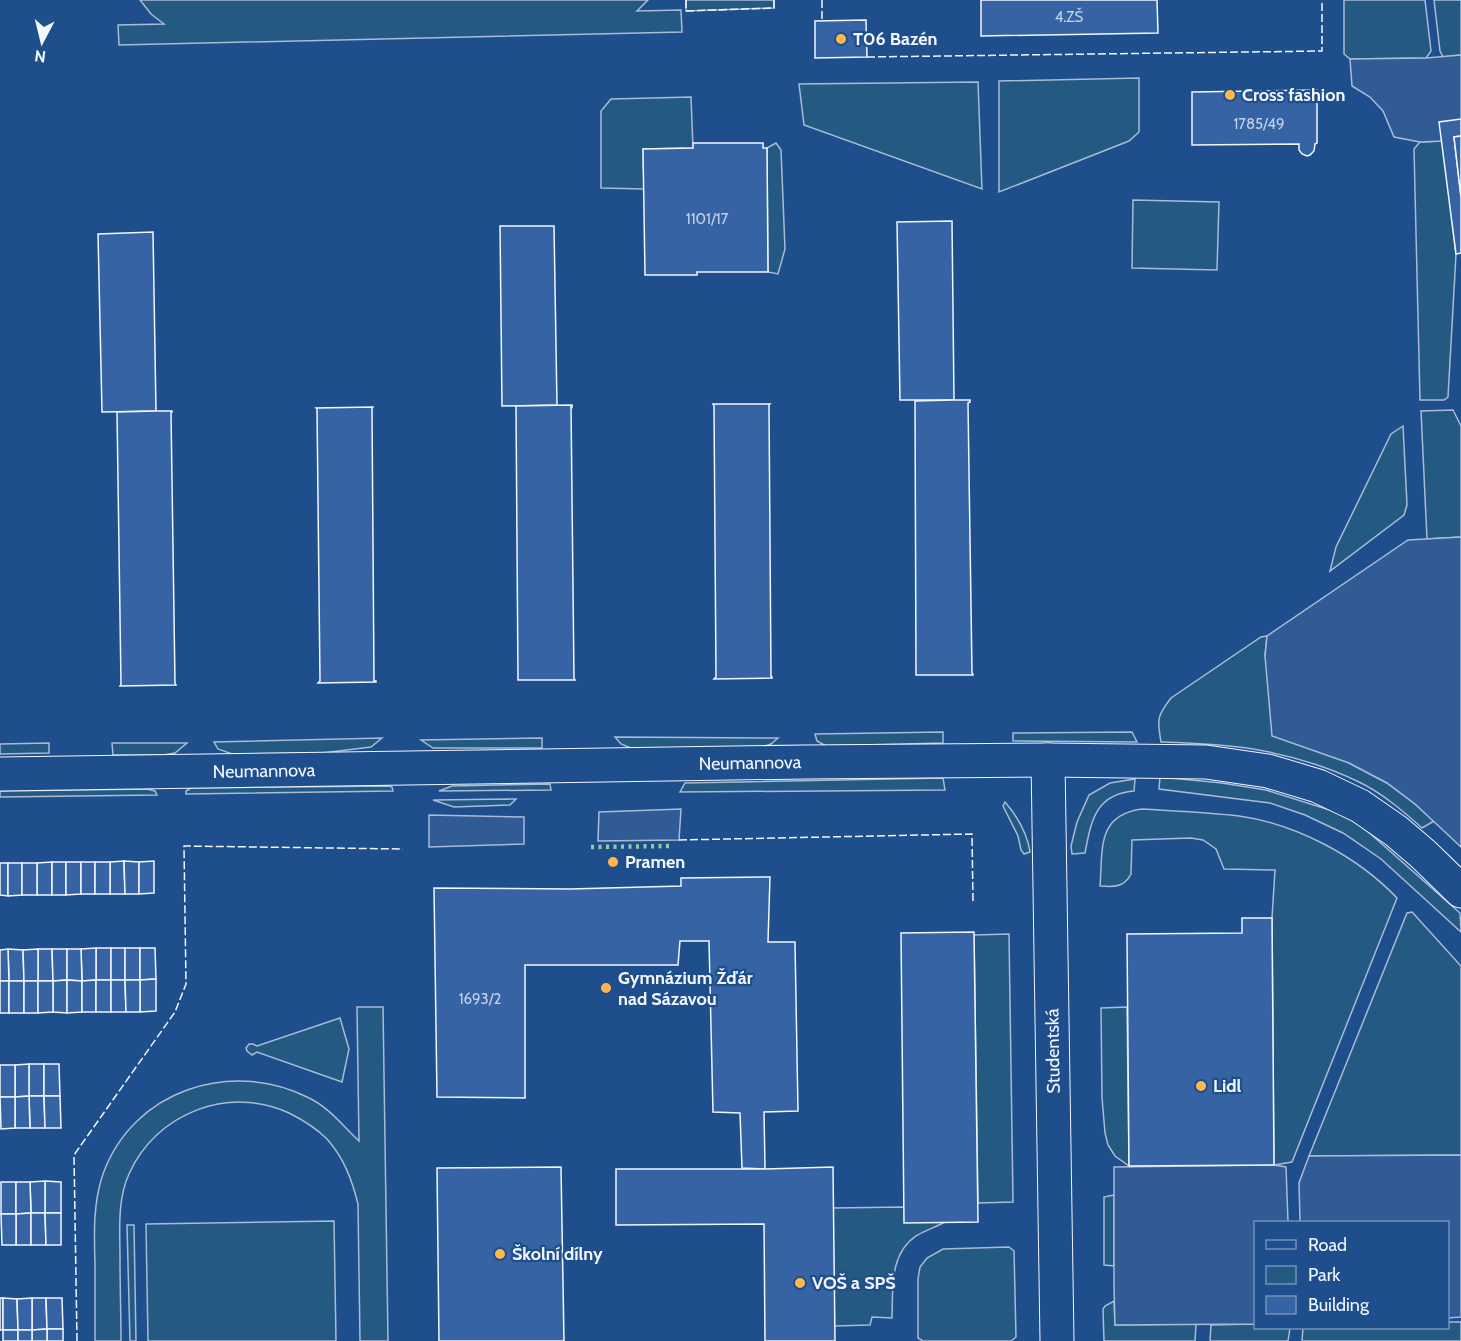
<svg xmlns="http://www.w3.org/2000/svg" width="1461" height="1341" font-family="Cabin,sans-serif">
	<rect width="100%" height="100%" fill="#1f4e8c"/>
	<g fill="#245a82" stroke="#a8bbd7" stroke-width="1.5">
		<path d="M140,0H648L637,11L681,10L682,32L119,45L118,25L164,24L151,14Z"/>
		<path d="M686,0H774V8L686,11Z"/>
		<path d="M1344,0H1425L1431,51L1426,58L1350,59L1344,54Z"/>
		<path d="M1434,0H1461V55L1443,57L1440,51Z"/>
		<path d="M1139,78V132L1129,141L999,192V81Z"/>
		<path d="M978,82L982,189L804,125L799,84Z"/>
		<path d="M691,97L693,148L643,149L644,189L601,188V111L611,99Z"/>
		<path d="M1443,141L1456,254L1448,397L1444,400H1420L1414,149L1420,142Z"/>
		<path d="M776,143L781,150L785,249L778,274L768,272L767,148Z"/>
		<path d="M1133,200L1219,202L1217,270L1132,268Z"/>
		<path d="M1453,410L1461,426V537L1427,539L1421,411Z"/>
		<path d="M1403,426L1407,505L1404,515L1330,571L1336,547L1391,434Z"/>
		<path d="M1267,636L1265,656L1349,763L1387,783L1415,804L1434,821L1422,828C1403,811 1382,793 1359,782C1326,766 1289,755 1253,749C1223,744 1191,743 1161,742C1157,719 1157,716 1171,698L1261,637Z"/>
		<path d="M943,732V743L826,746L817,741L815,734Z"/>
		<path d="M1132,732L1137,742L1013,741V733Z"/>
		<path d="M615,737L778,738L771,744L759,748L633,749L621,744Z"/>
		<path d="M382,738L371,747L322,753L232,754L218,749L214,742Z"/>
		<path d="M542,738V748H433L421,740Z"/>
		<path d="M49,743V753L0,754V744Z"/>
		<path d="M112,743H187L175,753L163,755H113Z"/>
		<path d="M1160,777L1222,783L1266,790L1336,812L1357,822L1460,913L1461,932L1381,859L1343,833L1305,815L1270,803L1159,789Z"/>
		<path d="M943,778L945,790L680,792L685,783Z"/>
		<path d="M1135,779L1134,791C1095,794 1091,822 1085,853L1072,854L1071,846L1077,822L1089,795L1110,783Z"/>
		<path d="M550,784L551,790L439,791L452,786Z"/>
		<path d="M389,786L392,787L393,791L186,794V791L191,788Z"/>
		<path d="M147,789L155,791L157,795L0,797V791Z"/>
		<path d="M516,799L510,805L454,807L433,800Z"/>
		<path d="M1005,802C1018,817 1027,832 1030,852L1024,854L1021,850L1018,836L1003,806Z"/>
		<path d="M1142,809C1174,811 1207,812 1239,816C1296,824 1357,856 1397,898L1292,1162L1274,1165L1272,918L1275,870L1224,869L1216,849L1203,840L1191,838L1132,840L1131,874C1124,888 1113,887 1100,886C1103,850 1096,815 1142,809Z"/>
		<path d="M1412,912L1461,966V1155L1309,1156L1407,913Z"/>
		<path d="M1009,934L1013,1202L978,1203L974,935Z"/>
		<path d="M357,1007H383L388,1341H360L358,1204C352,1180 344,1158 327,1139C316,1128 303,1120 289,1113C229,1085 156,1113 129,1174C117,1200 120,1231 120,1259C120,1286 121,1314 121,1341H95C95,1315 95,1289 95,1264C94,1233 93,1203 103,1174C133,1090 231,1059 307,1097C329,1107 342,1125 359,1141Z"/>
		<path d="M1127,1007L1129,1166L1115,1156L1108,1145L1105,1133L1102,1098L1101,1008Z"/>
		<path d="M340,1018L349,1049L342,1082L257,1052L252,1055L247,1051L246,1048L249,1044H253L257,1046Z"/>
		<path d="M1114,1195V1266L1104,1265V1197Z"/>
		<path d="M904,1207L945,1222C936,1227 924,1231 916,1236C889,1254 893,1290 892,1318L872,1317L870,1325L834,1326L833,1208Z"/>
		<path d="M334,1221L336,1341H148L146,1224Z"/>
		<path d="M127,1225H134L136,1341H130Z"/>
		<path d="M1009,1247L1014,1251L1016,1337L1011,1341H923L918,1338V1279L920,1267L927,1258L943,1249Z"/>
		<path d="M1114,1301L1115,1325L1196,1324L1195,1341H1104L1103,1309L1105,1306Z"/>
		<path d="M1448,1322H1461V1341H1302L1303,1328H1448Z"/>
		<path d="M1255,1324L1256,1328H1290L1288,1341H1211L1210,1340L1211,1325Z"/>
	</g>
	<g fill="#305b95" stroke="#a8bbd7" stroke-width="1.5">
		<path d="M1461,55V119L1443,141L1420,142L1394,137L1383,111L1370,97L1352,86L1350,59L1426,58Z"/>
		<path d="M1461,537V847L1415,804L1387,783L1349,763L1272,736L1265,656L1267,636L1408,540Z"/>
		<path d="M681,809L679,840L598,841L599,812Z"/>
		<path d="M429,815L524,817V844L429,847Z"/>
		<path d="M1461,1155V1317L1448,1318V1222H1300L1299,1183L1309,1156Z"/>
		<path d="M1274,1165L1286,1167L1288,1222H1256L1255,1324L1115,1325L1114,1287V1167Z"/>
	</g>
	<g fill="#3563a3" stroke="#f2f6ff" stroke-width="1.5">
		<path d="M981,0H1157L1158,33L981,36Z"/>
		<path d="M866,20L867,57L815,58V21Z"/>
		<path d="M1317,90V143L1315,144L1314,151L1310,155L1307,156L1302,154L1299,150V144L1192,145V92Z"/>
		<path d="M1461,119V136L1454,137L1461,197V253L1456,254L1439,122Z"/>
		<path d="M1461,136V197L1454,137Z"/>
		<path d="M693,143H763V148H767L768,272H697V275H645L643,149L693,148Z"/>
		<path d="M952,221L954,400H900L897,222Z"/>
		<path d="M500,226H554L557,405L502,406Z"/>
		<path d="M153,232L156,411L102,412L98,234Z"/>
		<path d="M954,400H970V402L968,403L972,673L973,674V675H916L915,401Z"/>
		<path d="M713,404H770L769,405L771,677H772V678L714,679L716,677L714,406Z"/>
		<path d="M572,405V407L571,406L574,678L575,680H518L516,406Z"/>
		<path d="M373,407L372,409L374,681H376V682L318,683L320,681L317,409L316,408Z"/>
		<path d="M156,411H172V412H171L175,683L176,685L120,686L121,684L117,412Z"/>
		<path d="M124,861L125,894H110V862Z"/>
		<path d="M124,861L139,862V894H125Z"/>
		<path d="M154,861V893L139,894V862Z"/>
		<path d="M52,862V895H37V863Z"/>
		<rect x="52" y="862" width="14" height="33"/>
		<path d="M66,862H81V894L66,895Z"/>
		<rect x="81" y="862" width="14" height="32"/>
		<rect x="95" y="862" width="15" height="32"/>
		<path d="M0,863H8V896L0,895Z"/>
		<path d="M8,863H22V895L8,896Z"/>
		<rect x="22" y="863" width="15" height="32"/>
		<path d="M770,877L768,942H795L798,1111L764,1112L765,1169L742,1168L740,1113L713,1112L709,941H680L678,965H525V1098L437,1097L434,888L570,889L681,886V878Z"/>
		<path d="M1242,918H1272L1274,1165L1129,1166L1127,934L1242,933Z"/>
		<path d="M974,932L978,1222L904,1223L901,933Z"/>
		<rect x="96" y="948" width="15" height="32"/>
		<path d="M96,948V980L82,981L81,949Z"/>
		<rect x="111" y="948" width="14" height="32"/>
		<rect x="125" y="948" width="15" height="32"/>
		<path d="M140,948H155L156,979L140,980Z"/>
		<path d="M8,949L23,950L24,981H9Z"/>
		<path d="M8,949L9,981H0V950Z"/>
		<path d="M38,949H52L53,981H38Z"/>
		<path d="M38,949V981H24L23,950Z"/>
		<path d="M52,949H67V980L53,981Z"/>
		<path d="M67,949H81L82,981L67,980Z"/>
		<path d="M156,979V1011L140,1012V980Z"/>
		<path d="M67,980V1013L53,1012V981Z"/>
		<path d="M67,980L82,981V1012L67,1013Z"/>
		<path d="M96,980V1012H82V981Z"/>
		<rect x="96" y="980" width="15" height="32"/>
		<path d="M111,980H125L126,1012H111Z"/>
		<path d="M125,980H140V1012H126Z"/>
		<rect x="0" y="981" width="9" height="32"/>
		<rect x="9" y="981" width="15" height="32"/>
		<rect x="24" y="981" width="14" height="32"/>
		<path d="M38,981H53V1012L38,1013Z"/>
		<rect x="29" y="1064" width="15" height="32"/>
		<path d="M29,1064V1096L15,1097V1065Z"/>
		<path d="M44,1064H59L60,1096H44Z"/>
		<rect x="0" y="1065" width="15" height="32"/>
		<path d="M29,1096H44L45,1128H30Z"/>
		<path d="M29,1096L30,1128H15V1097Z"/>
		<path d="M44,1096H60L61,1128H45Z"/>
		<path d="M0,1097H15V1128L1,1129Z"/>
		<path d="M561,1167L564,1341H439L437,1168Z"/>
		<path d="M833,1167L835,1341H765L764,1224L616,1225V1169H765Z"/>
		<path d="M45,1181L61,1182V1213H45Z"/>
		<path d="M45,1181V1213H31L30,1182Z"/>
		<rect x="1" y="1182" width="15" height="32"/>
		<path d="M16,1182H30L31,1213L16,1214Z"/>
		<path d="M31,1213V1245H16V1214Z"/>
		<path d="M31,1213H45L46,1245H31Z"/>
		<path d="M45,1213H61V1245H46Z"/>
		<path d="M1,1214H16V1245H2Z"/>
		<rect x="0" y="1298" width="3" height="32"/>
		<path d="M3,1298L17,1299L18,1330H3Z"/>
		<path d="M32,1298H46L47,1329L32,1330Z"/>
		<path d="M32,1298V1330H18L17,1299Z"/>
		<path d="M46,1298H62L63,1329H47Z"/>
		<rect x="47" y="1329" width="16" height="12"/>
		<path d="M47,1329V1341H32V1330Z"/>
		<rect x="3" y="1330" width="15" height="11"/>
		<rect x="18" y="1330" width="14" height="11"/>
	</g>
	<g fill="none" stroke-linecap="round" stroke-linejoin="round">
		<g stroke="#f2f6ff" stroke-width="35">
			<g id="minor">
				<path d="M1048,760L1057,1341"/>
				<path d="M0,774L804,762L1048,760L1206,762L1268,771L1318,786L1360,806L1396,831L1423,854L1461,891"/>
			</g>
		</g>
		<use href="#minor" stroke="#1f4e8c" stroke-width="33"/>
		<path stroke="#97c8a6" stroke-width="4.5" stroke-dasharray="3 4.5" stroke-linecap="butt" d="M591,847L671,846"/>
		<g stroke="#f2f6ff" stroke-width="1.5" stroke-dasharray="8 3" stroke-linecap="butt">
			<path d="M686,0V11L774,8V0"/>
			<path d="M822,0V21"/>
			<path d="M867,57L1322,51V0"/>
			<path d="M679,840L972,834L973,902"/>
			<path d="M77,1341L74,1155L175,1012L186,984L184,846L403,849"/>
		</g>
	</g>
	<g fill="#ffb74d" stroke="#1f4e8c" stroke-width="2">
		<circle cx="841" cy="39" r="6"/>
		<circle cx="1230" cy="95" r="6"/>
		<circle cx="613" cy="862" r="6"/>
		<circle cx="606" cy="988" r="6"/>
		<circle cx="1201" cy="1086" r="6"/>
		<circle cx="500" cy="1254" r="6"/>
		<circle cx="800" cy="1283" r="6"/>
	</g>
	<g text-anchor="middle" stroke-width="4.5" stroke-linejoin="round" paint-order="stroke">
		<g font-size="15" fill="#c3d1e8">
			<text x="1069" y="22">4.ZŠ</text>
			<text x="1259" y="129">1785/49</text>
			<text x="707" y="224">1101/17</text>
			<text x="480" y="1004">1693/2</text>
		</g>
		<g font-size="18" font-weight="bold" fill="#f2f6ff" stroke="#1f4e8c" text-anchor="start">
			<text x="853" y="45">T06 Bazén</text>
			<text x="1242" y="101">Cross fashion</text>
			<text x="625" y="868">Pramen</text>
			<text x="618" y="984">Gymnázium Žďár<tspan x="618" dy="21">nad Sázavou</tspan></text>
			<text x="1213" y="1092">Lidl</text>
			<text x="512" y="1260">Školní dílny</text>
			<text x="812" y="1289">VOŠ a SPŠ</text>
		</g>
		<g font-size="18" fill="#f2f6ff" stroke="#1f4e8c">
			<text transform="translate(750 763) rotate(-1)" y="6">Neumannova</text>
			<text transform="translate(264 771) rotate(-1)" y="6">Neumannova</text>
			<text transform="translate(1053 1051) rotate(-91)" y="6">Studentská</text>
		</g>
	</g>
	<rect x="1254" y="1221" width="195" height="108" fill="#1f4e8c" stroke="#7391ba" stroke-width="1.5"/>
	<rect x="1266" y="1240" width="30" height="9" fill="#1f4e8c" stroke="#7391ba" stroke-width="1.5"/>
	<text x="1308" y="1251" font-size="18" fill="#f2f6ff">Road</text>
	<rect x="1266" y="1266" width="30" height="18" fill="#245a82" stroke="#7391ba" stroke-width="1.5"/>
	<text x="1308" y="1281" font-size="18" fill="#f2f6ff">Park</text>
	<rect x="1266" y="1296" width="30" height="18" fill="#3563a3" stroke="#7391ba" stroke-width="1.5"/>
	<text x="1308" y="1311" font-size="18" fill="#f2f6ff">Building</text>
	<g transform="translate(42 42) rotate(187)" stroke="#1f4e8c" stroke-width="4.5" paint-order="stroke">
	<path d="M0-4.5L10 22L0 15L-10 22Z" fill="#f2f6ff"/>
	<text y="-9" font-size="16" font-weight="bold" text-anchor="middle" fill="#f2f6ff">N</text>
	</g>
</svg>
